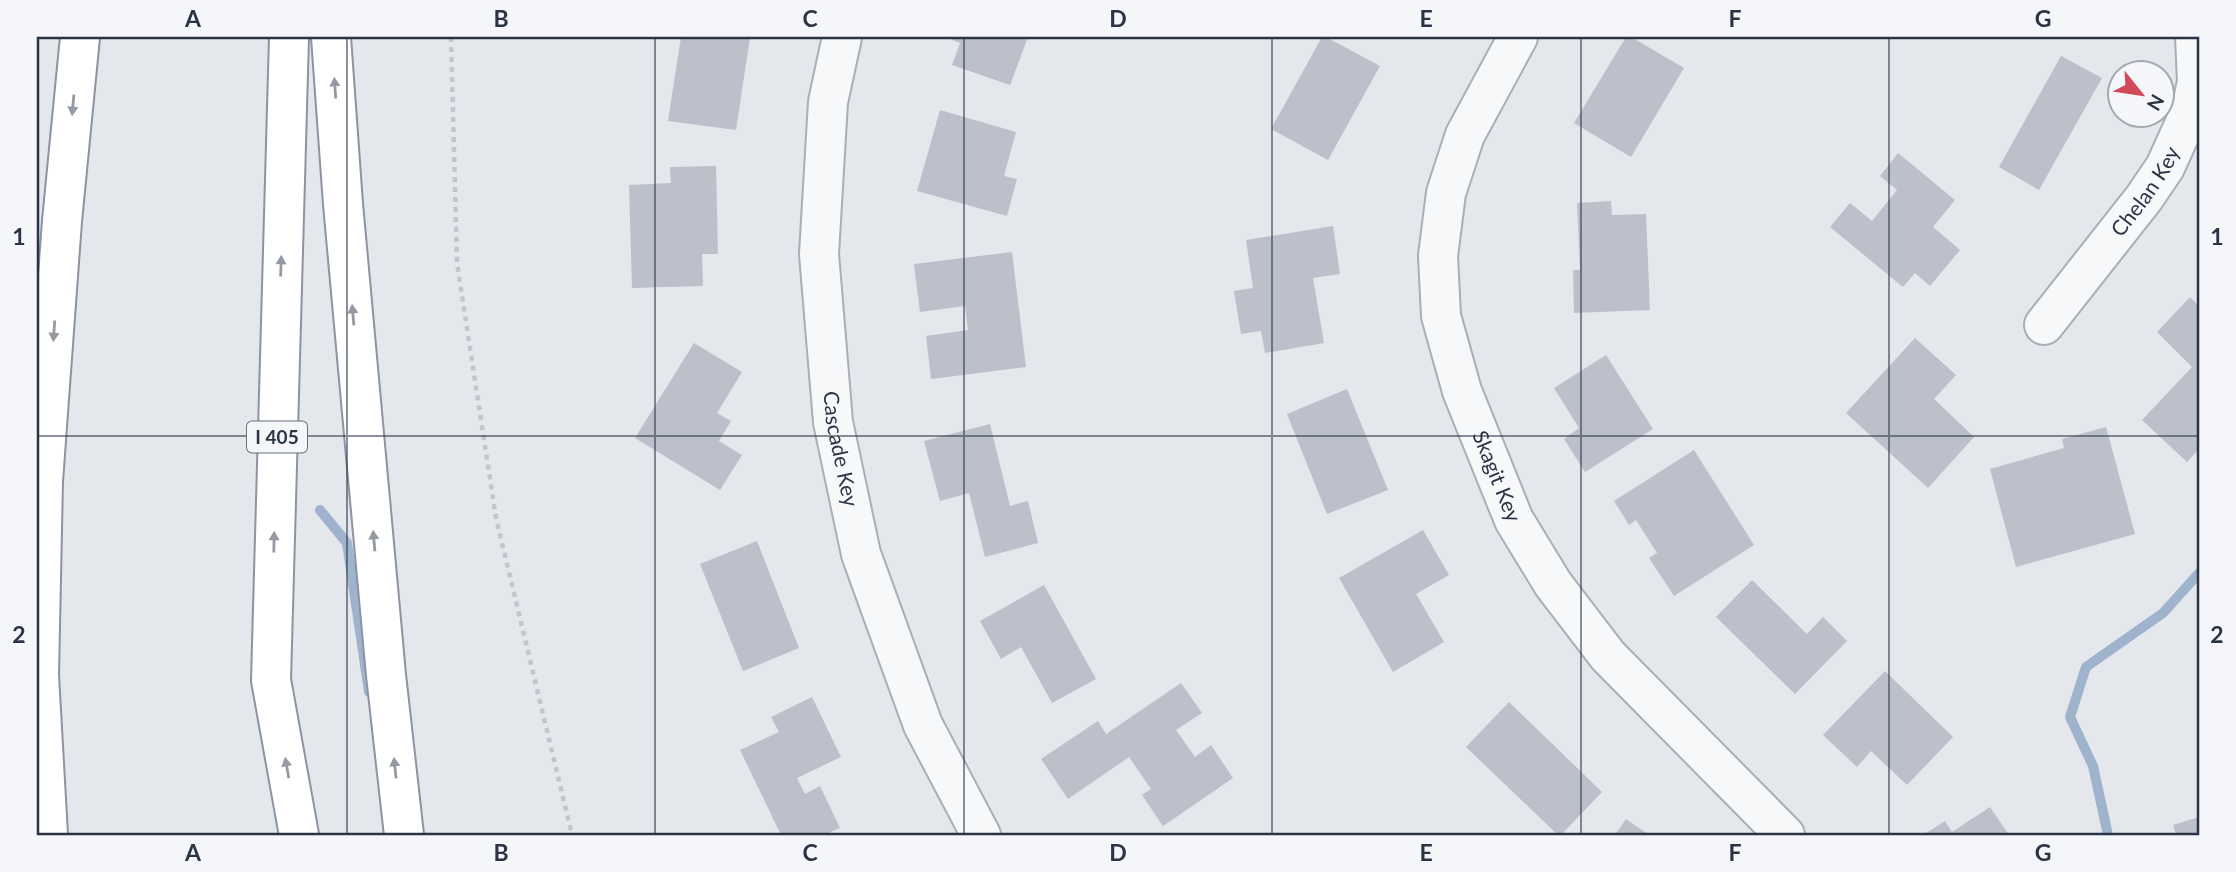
<svg xmlns="http://www.w3.org/2000/svg" width="2236" height="872" font-family="Lato,sans-serif">
	<rect width="100%" height="100%" fill="#e4e7ec"/>
	<g fill="none" stroke-linecap="round" stroke-linejoin="round">
		<g stroke="#9fb4cc" stroke-width="10">
			<path d="M320,510L347,543L369,692"/>
			<path d="M2108,835L2093,766L2070,717L2086,667L2163,613L2199,573"/>
		</g>
	</g>
	<g fill="#bbc0ca">
		<path d="M681,37H750L736,130L668,121Z"/>
		<path d="M945,37H1028L1010,85L952,65L960,43Z"/>
		<path d="M1322,37H1326L1380,66L1328,160L1271,129Z"/>
		<path d="M1626,37H1631L1684,68L1631,157L1574,123Z"/>
		<path d="M2061,56L2102,78L2039,190L1999,167Z"/>
		<path d="M940,110L1016,132L1004,176L1017,179L1007,216L917,191Z"/>
		<path d="M1898,153L1955,200L1933,227L1960,250L1930,286L1915,273L1903,287L1830,227L1850,203L1872,221L1897,190L1880,176Z"/>
		<path d="M716,166L718,254H702L703,286L632,288L629,185L671,183L670,167Z"/>
		<path d="M1611,201L1612,215L1646,214L1650,310L1574,313L1573,270H1580L1577,203Z"/>
		<path d="M1333,226L1340,274L1313,278L1324,343L1265,353L1261,331L1241,334L1234,291L1253,288L1246,240Z"/>
		<path d="M1012,252L1026,367L931,379L926,336L968,330L965,306L920,312L914,264Z"/>
		<path d="M2190,297L2199,306V449L2187,462L2142,420L2192,367L2157,332Z"/>
		<path d="M1915,338L1956,375L1934,399L1974,437L1928,488L1846,413Z"/>
		<path d="M694,343L742,372L717,413L731,421L719,441L742,455L720,490L635,438Z"/>
		<path d="M1606,355L1653,429L1585,472L1564,439L1579,428L1554,388Z"/>
		<path d="M1347,389L1388,490L1327,514L1287,414Z"/>
		<path d="M990,424L1010,506L1028,501L1038,543L985,557L969,493L940,501L924,441Z"/>
		<path d="M2106,427L2135,534L2016,567L1990,469L2064,448L2062,439Z"/>
		<path d="M1694,450L1754,545L1674,596L1649,558L1657,553L1636,520L1629,525L1614,501Z"/>
		<path d="M1423,530L1449,575L1416,594L1444,642L1393,672L1339,578Z"/>
		<path d="M757,541L799,648L743,671L700,564Z"/>
		<path d="M1752,580L1807,634L1823,617L1847,641L1795,694L1716,617Z"/>
		<path d="M1044,585L1096,679L1052,703L1021,647L1001,659L980,621Z"/>
		<path d="M1885,671L1953,737L1907,785L1871,751L1857,767L1823,735Z"/>
		<path d="M1181,683L1202,713L1176,730L1195,757L1211,745L1233,778L1163,826L1142,795L1151,789L1129,757L1068,799L1041,759L1098,721L1106,734Z"/>
		<path d="M812,697L841,757L797,778L805,794L820,786L840,828L824,835H781L740,750L779,732L771,717Z"/>
		<path d="M1509,702L1602,792L1561,835H1558L1466,747Z"/>
		<path d="M1990,807L2009,835H1923L1945,821L1952,832Z"/>
		<path d="M2199,817V835H2176L2173,825Z"/>
		<path d="M1626,819L1649,835H1615Z"/>
	</g>
	<g fill="none" stroke-linecap="round" stroke-linejoin="round">
		<g stroke="#a9aeb7" stroke-width="42">
			<g id="minor">
				<path id="s1" d="M842,37L828,102L819,254L833,422L861,554L923,725L981,835"/>
				<path id="s2" d="M1518,37L1465,135L1446,193L1438,256L1441,316L1462,391L1514,520L1553,584L1608,656L1785,835"/>
				<path id="s3" d="M2044,325L2144,198L2165,167L2191,110L2197,82L2195,37"/>
			</g>
		</g>
		<g stroke="#8b94a3" stroke-width="42">
			<g id="highway">
				<path d="M289,37L271,680L299,835"/>
				<path d="M331,37L343,204L386,675L404,835"/>
				<path d="M48,835L39,675L43,481L62,221L80,37"/>
			</g>
		</g>
		<path stroke="#c2c5cb" stroke-width="4.5" stroke-dasharray="5 5" stroke-linecap="butt" d="M451,37L457,263L496,518L572,835"/>
		<use href="#minor" stroke="#f7f8fa" stroke-width="38"/>
		<use href="#highway" stroke="#fff" stroke-width="38"/>
	</g>
	<defs><path id="oneway-solid" d="M-6-.8H1V-3.2L6.5 0L1 3.2V.8H-6Z" transform="scale(1.75)"/></defs>
	<g fill="#959aa2">
		<use href="#oneway-solid" transform="translate(335 88) rotate(-94)"/>
		<use href="#oneway-solid" transform="translate(73 105) rotate(95)"/>
		<use href="#oneway-solid" transform="translate(281 266) rotate(-88)"/>
		<use href="#oneway-solid" transform="translate(353 315) rotate(-95)"/>
		<use href="#oneway-solid" transform="translate(54 331) rotate(94)"/>
		<use href="#oneway-solid" transform="translate(374 541) rotate(-95)"/>
		<use href="#oneway-solid" transform="translate(274 542) rotate(-89)"/>
		<use href="#oneway-solid" transform="translate(287 768) rotate(-100)"/>
		<use href="#oneway-solid" transform="translate(395 768) rotate(-96)"/>
	</g>
	<path fill="none" stroke="#2b3445" stroke-width="2" stroke-opacity="0.55" d="M347,37V835M655,37V835M964,37V835M1272,37V835M1581,37V835M1889,37V835M37,436H2199"/>
	<g text-anchor="middle" stroke-width="5" stroke-linejoin="round" paint-order="stroke">
		<rect fill="#f4f6f9" stroke="#676e7b" stroke-width="2" x="247" y="421.5" width="60" height="31" rx="5"/>
		<g font-size="19" font-weight="bold" fill="#2b3445">
			<text x="277" y="444">I 405</text>
		</g>
		<g font-size="21" fill="#2b3445" stroke="#f4f6f9">
			<text dy="7" stroke="none"><textPath href="#s3" startOffset="168">Chelan Key</textPath></text>
			<text dy="7" stroke="none"><textPath href="#s1" startOffset="415">Cascade Key</textPath></text>
			<text dy="7" stroke="none"><textPath href="#s2" startOffset="466">Skagit Key</textPath></text>
		</g>
	</g>
	<rect width="2236" height="872" fill="none" stroke="#f4f6f9" stroke-width="77"/>
	<g transform="translate(2141 94) rotate(120)"><circle r="33" fill="#f4f6f9" stroke="#a4a8b1" stroke-width="2"/>
	<path d="M0-5L12 26L0 18L-12 26Z" fill="#d1495b"/>
	<text y="-10" font-size="19" font-weight="bold" text-anchor="middle" fill="#2b3445">N</text>
	</g>
	<rect x="38" y="38" width="2160" height="796" fill="none" stroke="#2b3445" stroke-width="2.5"/>
	<g font-size="23" text-anchor="middle" font-weight="bold" fill="#2b3445">
		<text x="193" y="27">A</text>
		<text x="501" y="27">B</text>
		<text x="810" y="27">C</text>
		<text x="1118" y="27">D</text>
		<text x="1426" y="27">E</text>
		<text x="1735" y="27">F</text>
		<text x="2043" y="27">G</text>
		<text x="19" y="245">1</text>
		<text x="2217" y="245">1</text>
		<text x="19" y="643">2</text>
		<text x="2217" y="643">2</text>
		<text x="193" y="861">A</text>
		<text x="501" y="861">B</text>
		<text x="810" y="861">C</text>
		<text x="1118" y="861">D</text>
		<text x="1426" y="861">E</text>
		<text x="1735" y="861">F</text>
		<text x="2043" y="861">G</text>
	</g>
</svg>
